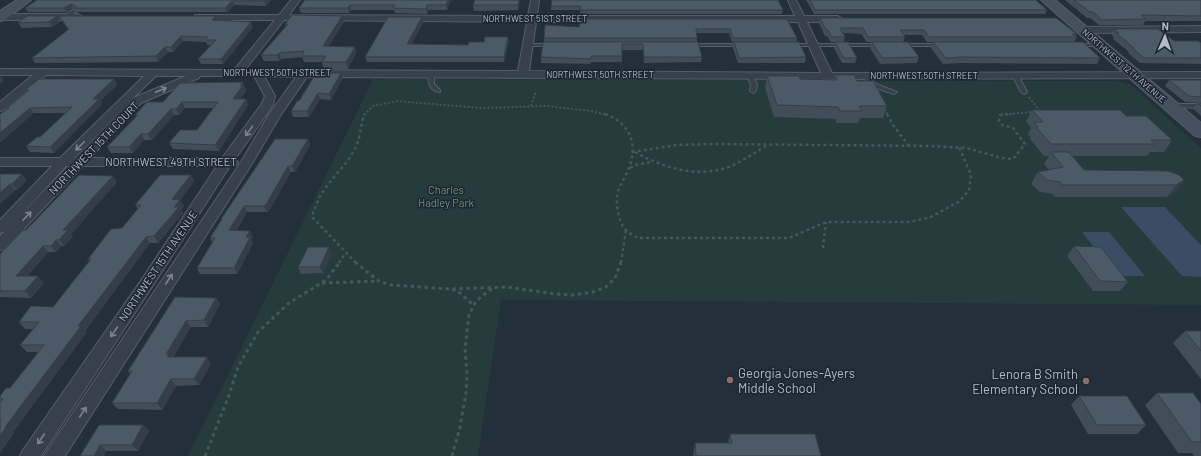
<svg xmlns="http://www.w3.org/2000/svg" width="1201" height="456" font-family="Barlow,sans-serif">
	<rect width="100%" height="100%" fill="#232f3b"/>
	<path fill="#253b3c" d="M373,79L1117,81L1131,85L1201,148V305L501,300L478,456H188Z"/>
	<g fill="#394d64">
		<path d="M1121,207H1165L1201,245V277L1182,276Z"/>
		<path d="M1082,232H1109L1145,276H1116Z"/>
	</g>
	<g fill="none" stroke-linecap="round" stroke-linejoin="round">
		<g stroke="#555e69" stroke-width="2">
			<g id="service">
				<path d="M73,10L77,11L68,18H64V16Z"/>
				<path d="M527,44H550L552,45L550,46H529L527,45Z"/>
				<path d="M689,44H742L744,45L742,46H691L689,45Z"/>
				<path d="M789,44H880L882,45L880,46H791L789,45Z"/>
				<path d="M899,44H940L942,45L940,46H901L899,45Z"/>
				<path d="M1075,44H1100L1102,45L1100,46H1077L1075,45Z"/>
				<path d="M431,72L434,74V84L440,90V92C430,92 428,82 428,74Z"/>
				<path d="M1015,73L1018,75L1027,92L1026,93L1024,94L1021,92L1012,75Z"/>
				<path d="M750,74L752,75L757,84L756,91L753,93L750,91L751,84L747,76Z"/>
				<path d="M865,74L876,84L897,92L894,94C881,90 871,87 862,76Z"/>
				<path d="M1173,104H1201V108L1171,107L1170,106Z"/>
			</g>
		</g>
		<g stroke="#555e69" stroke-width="2">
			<g id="minor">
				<path d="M291,0H300L289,15L528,16L531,0H539L537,16H795L788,0H796L804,16H838L843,19L838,22H807L832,73L1201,72V78L828,79L307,77L280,116L253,162L65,456H44L241,162L268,116L296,77L264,76L275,96L273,105L235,159L238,162L236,165L230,166L152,287L41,456H20L23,450L142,279L217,166H83L5,249L0,250V236L5,231L0,233V220L52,166H0V158H60L144,76L46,75L4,110L0,111V102L33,75H0V69L234,70L275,20H198L195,19L193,17L195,15H279ZM284,20L527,22L518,71L245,70ZM536,22H798L821,73L529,71ZM156,76H186L133,98ZM200,76H254L265,96L261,105L222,158H90L141,103L199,78ZM126,106L75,158H74ZM66,166H68L14,222Z"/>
				<path d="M0,14H78L83,17L78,20H0Z"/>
				<path d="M1201,26V32L1082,33L1077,30L1082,27Z"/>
			</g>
		</g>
		<g stroke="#555e69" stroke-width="2">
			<g id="secondary">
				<path d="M17,0H31L5,20L0,21V11Z"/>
				<path d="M1041,0H1055L1201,123V137L1195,136Z"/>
			</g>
		</g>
		<g stroke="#435859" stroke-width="2" stroke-dasharray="2 2" stroke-linecap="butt">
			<path d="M1029,97L1039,110"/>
			<path d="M531,106L536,91"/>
			<path d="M885,109L888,115"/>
			<path d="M364,115L373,106L397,101L481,108L547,106L591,111L608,115"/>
			<path d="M1001,115L1032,112"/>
		</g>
		<g stroke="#435859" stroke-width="2.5" stroke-dasharray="3 3" stroke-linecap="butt">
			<path d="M605,114C630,123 638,144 629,168C626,176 621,183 618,191C615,201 618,221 625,229C629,233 634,236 638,238H789L826,222H910L931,217L960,201L969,190L971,175L959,147"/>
			<path d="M887,114L893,125L909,146"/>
			<path d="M632,152L677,145L714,144L931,146L967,148L1001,158L1013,159L1025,144L1013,128L1002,125L999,121L1000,115L1012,114"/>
			<path d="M635,152C663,168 699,179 731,166C743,161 754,153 766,146"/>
			<path d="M630,168L635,165L651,162"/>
			<path d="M823,248L826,222"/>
			<path d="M339,263L345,253"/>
			<path d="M356,263L312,217C321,183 342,174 356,147C361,136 360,124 365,114"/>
			<path d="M621,263L626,230"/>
		</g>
		<g stroke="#435859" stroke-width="3" stroke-dasharray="3.5 3.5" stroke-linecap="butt">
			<path d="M355,262L380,282L392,285L450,289L507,287L556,294L573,295L593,292L606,287L615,278L621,262"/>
			<path d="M322,283L379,281"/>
			<path d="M452,289L460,293L473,305"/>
			<path d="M205,456L228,398L238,367L258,332L289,303L326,280L340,262"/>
			<path d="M452,456L460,427L466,393L467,375L465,349L469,315L476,301L493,288"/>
		</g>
		<use href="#service" fill="#37404b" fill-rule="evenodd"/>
		<use href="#minor" fill="#37404b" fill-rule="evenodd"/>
		<use href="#secondary" fill="#45505e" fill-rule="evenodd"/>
	</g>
	<g fill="#414d59">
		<path d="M37,0H271L266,6L234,5L227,12H78L76,9H73L67,12H28L25,8Z"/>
		<path d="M305,0H451L447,10H428L427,14L395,13L394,10H351L349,13H301L299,8Z"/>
		<path d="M520,0L518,10L474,11L473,5Z"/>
		<path d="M552,0L783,10L782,14H580V10H551Z"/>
		<path d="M806,0H1036L1047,10L1045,14H814Z"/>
		<path d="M1065,0H1201V21H1145L1143,25H1099L1090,18H1087Z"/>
		<path d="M59,16H216L218,20L253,27L223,64H201L198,59L211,45H207L206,42L183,41L173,52H168L158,62L35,63L32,58L68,30Z"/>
		<path d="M422,17L423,23L411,45H468L484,42L508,37L509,42L504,62H367L365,57Z"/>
		<path d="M820,18L1077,34L1075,36L1077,37L1074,42L1100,58L1097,64L961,63L943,64L931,48L933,42H927L922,35H903L905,37L903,42L919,57L917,63L880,64L870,48L871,42H867L861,34L843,33L845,37L844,42L857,58L855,63H842L834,48L835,42H831L827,36H825L819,23Z"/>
		<path d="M787,19L797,38L796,42L806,57L805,63H738L733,48L734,42H732L729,33H697V42L702,57L701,62L644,63L643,50H622V62H591V64L541,63V57L544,42V38L579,27Z"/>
		<path d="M60,22L52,27L22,28L18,23Z"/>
		<path d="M344,22L329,46L355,47L356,53L348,69H324L322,62H304L302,57L281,59L279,61H264L261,55L286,26L285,24Z"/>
		<path d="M1114,29L1174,41L1201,43V64L1140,63L1128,53L1129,52L1113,39L1114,37L1111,34Z"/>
		<path d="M835,75L857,81L887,106L883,118H860L858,123H837L835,119L774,117L765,87L767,76L800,79L834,80Z"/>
		<path d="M114,79L117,85L100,101L102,104L54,153L30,152L26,146L40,137L66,113H34L8,108H7L26,92L25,90Z"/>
		<path d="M342,79L331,100L320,99L309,117H293L291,111L299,101Z"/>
		<path d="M1169,80H1201V103L1185,102L1165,86Z"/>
		<path d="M243,82L246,91L240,99H246L248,105L219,151L173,149L169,143L197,130L213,108H185L179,115H174L152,140H144L133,153H111L107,147L136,116L135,115L163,102Z"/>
		<path d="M1197,103H1201V116L1193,109Z"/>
		<path d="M1032,110L1126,116L1172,140L1164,152H1150L1147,156H1072L1084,170L1184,180L1175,192L1167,197H1055L1053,194L1040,192L1031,184L1038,172L1049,170L1044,164L1049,156H1044L1030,139L1031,137L1028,134L1031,128L1026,121Z"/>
		<path d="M308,139L310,145L295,172H291L270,209L267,212H247L236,231L253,237L251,240L253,243L237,274H200L197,268L212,242L210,238L222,220L221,219Z"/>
		<path d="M0,174L27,180L17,190H15L0,204Z"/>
		<path d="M191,175L194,181L180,200L184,206L181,210L183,213L158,243H150L85,331L86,333L13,432L14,433L0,453V403L1,402H0V396L10,388L39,352H27L20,345L34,329H25L19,322L53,307L89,261L88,259L122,228L138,209L135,205Z"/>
		<path d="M113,176L117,182L71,234L73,236L64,246H61L56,252H48L27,276L44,283L31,298L0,297V254L26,230Z"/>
		<path d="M1074,246L1128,282L1120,291H1093L1067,256Z"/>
		<path d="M332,253L323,273L301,274L298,267Z"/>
		<path d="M175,297L216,298L220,304L208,327H191L173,357L211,364L199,385L176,386L162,410L118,409L112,403L130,374L128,371Z"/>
		<path d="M1185,331H1201V379L1173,343Z"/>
		<path d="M1157,393L1201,404V456H1194L1192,453H1178L1145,405Z"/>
		<path d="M1079,396L1146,425L1137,434H1088L1071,405Z"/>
		<path d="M99,425H143L149,431L138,451H106L104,456H80Z"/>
		<path d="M730,434L821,456H693L695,443H728Z"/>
	</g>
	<g fill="#353e48">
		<path d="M265,0H271L266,6L264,1Z"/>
		<path d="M448,0H451L447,10L446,5Z"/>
		<path d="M519,0H520L518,10V5Z"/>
		<path d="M232,1L234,5L227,12L225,8Z"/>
		<path d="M71,4L73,9L67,12L64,8Z"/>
		<path d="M350,5L351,10L349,13L348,8Z"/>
		<path d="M427,5L428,10L427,14L426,9Z"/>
		<path d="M57,16L60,22L52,27L49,22Z"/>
		<path d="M216,16L218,22L212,20Z"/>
		<path d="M342,16L344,22L325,52L323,46Z"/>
		<path d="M422,17L423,23L408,50L407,44Z"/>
		<path d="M251,22L253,27L223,64L221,59Z"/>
		<path d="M181,36L183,41L173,52L171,47Z"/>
		<path d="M508,37L509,42L504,62V57Z"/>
		<path d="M165,47L168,52L158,62L156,56Z"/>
		<path d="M355,47L356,53L348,69L346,62Z"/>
		<path d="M279,53L281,59L279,61L277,55Z"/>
		<path d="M341,73L342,79L331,100L329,94Z"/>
		<path d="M0,75L4,81L0,84Z"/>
		<path d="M114,79L117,85L100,101L102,104L54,153L50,147L93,99Z"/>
		<path d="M243,82L246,91L235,105L233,99Z"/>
		<path d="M318,93L320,99L309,117L307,111Z"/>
		<path d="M246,99L248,105L219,151L215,145Z"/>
		<path d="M182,102L185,108L179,115L176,109Z"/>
		<path d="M30,108L34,113L0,143V133Z"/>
		<path d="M171,109L174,115L152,140L148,134Z"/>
		<path d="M141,134L144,140L133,153L129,147Z"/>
		<path d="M308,139L310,145L295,172L292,166Z"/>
		<path d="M288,166L291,172L270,209L267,212L264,206Z"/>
		<path d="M22,174L27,180L17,190L12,184Z"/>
		<path d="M191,175L194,181L180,200L184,206L181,210L183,213L158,243L154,236L172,199Z"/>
		<path d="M113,176L117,182L71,234L73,236L64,246L59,240L63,230Z"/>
		<path d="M1184,180L1175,192L1167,197L1176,185Z"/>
		<path d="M10,184L15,190L0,204V193Z"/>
		<path d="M244,206L247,212L232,237L229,230Z"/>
		<path d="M250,231L253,237L251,240L253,243L237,274L234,268L246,237Z"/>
		<path d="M146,237L150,243L85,331L86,333L13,432L14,433L0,453V436L5,427L78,326Z"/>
		<path d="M56,240L61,246L56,252L51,246Z"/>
		<path d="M43,246L48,252L21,282L16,276Z"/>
		<path d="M329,247L332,253L323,273L320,267Z"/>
		<path d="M38,276L44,283L31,298L25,291Z"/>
		<path d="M216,298L220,304L208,327L204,320Z"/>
		<path d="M186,321L191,327L172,358L167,357L166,354Z"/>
		<path d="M207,357L211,364L199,385L194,379Z"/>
		<path d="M171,379L176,386L162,410L157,403Z"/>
		<path d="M143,425L149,431L138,451L132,445Z"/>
		<path d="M100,445L106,451L104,456H94Z"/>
	</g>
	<g fill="#4c5967" stroke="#353e48">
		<path d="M37,0H265L264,1H232L225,8H75L76,6L71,4L64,8H25Z"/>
		<path d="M305,0H448L446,5H427L426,9L393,8L395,5H350L348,8H299Z"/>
		<path d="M475,0H519L518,5H473Z"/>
		<path d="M552,0H778L783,10H580L581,6H551Z"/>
		<path d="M810,0H1036L1047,10H815Z"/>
		<path d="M1074,0H1201V16L1141,15L1146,19L1102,20L1093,12H1090Z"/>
		<path d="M292,15L342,16L323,46L355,47L346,62H322L326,56H302L304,51L279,53L277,55H261L288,24H285Z"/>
		<path d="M27,16H57L49,22L18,23Z"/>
		<path d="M59,16H216L212,20L251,22L221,59H198L216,40H205L208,37L181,36L171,47H165L156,56L32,58L69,29Z"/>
		<path d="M388,17H422L407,44L468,45L469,42H484L485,37H508L504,57H365Z"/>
		<path d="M820,18H1056L1077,34H1072L1077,37H929L924,30H900L905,37H868L863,28H840L845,37H832L828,30H826Z"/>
		<path d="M580,19H787L797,38H733L730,29H696L697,38H544L545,25L579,27Z"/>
		<path d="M1114,29H1158L1174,41H1198L1201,43V58H1144L1132,48H1134L1116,33H1119Z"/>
		<path d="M543,42H698L702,57H644L643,44H622V56H591V59L541,57Z"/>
		<path d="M734,42H799L806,57L739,58Z"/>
		<path d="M835,42H848L857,58H844Z"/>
		<path d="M872,42H908L919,57L882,58Z"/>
		<path d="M933,42H1083L1100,58L963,57L946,58Z"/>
		<path d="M316,73H341L329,94L318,93L307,111H291L297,101H299Z"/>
		<path d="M835,75H854L857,81H873L887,106H859L862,111H840L838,107L777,105L767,76H799L800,79L837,80Z"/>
		<path d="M39,79H114L93,99H99L50,147L26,146L37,137H40L72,107L30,108L0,133V114L9,108H7L29,90H25Z"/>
		<path d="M1169,80H1201V97L1189,96Z"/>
		<path d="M243,82L240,85H243L233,99H246L215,145L169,143L180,130H197L218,102H182L176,109H171L148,134H141L129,147H107L138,115H135L147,102H163L180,83Z"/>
		<path d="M1197,103H1201V106Z"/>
		<path d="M1032,110H1120L1126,116H1146L1172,140H1151L1156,144H1051L1036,127H1038L1034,122H1043Z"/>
		<path d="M275,139H308L292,166H288L267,203L264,206H244L229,230L250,231L246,237H250L234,268H197L215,238H210L222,219H221Z"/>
		<path d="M1051,152H1069L1084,170L1168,171L1179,175L1184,180L1176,185H1062L1060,182L1047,180L1038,172L1063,167Z"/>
		<path d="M0,174H22L12,184H10L0,193Z"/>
		<path d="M79,175L113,176L63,230H68L59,240H56L51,246H43L16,276H38L25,291H0V254L23,230H26Z"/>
		<path d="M160,175H191L172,199L180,200L174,207H179L154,236L146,237L78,326H81L5,427H6L0,436V403L3,399H0V396L6,388H10L44,345H20L39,322H19L31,306L53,307L91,259H88L111,229L122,228L141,205H135Z"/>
		<path d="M1074,246L1101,247L1128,282L1100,281Z"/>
		<path d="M308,247H329L320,267H298Z"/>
		<path d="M175,297L216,298L204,320L186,321L166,354H169L167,357H207L194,379H171L157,403H112L132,371H128Z"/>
		<path d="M1185,331H1201V351Z"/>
		<path d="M1157,393H1193L1201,404V442H1192Z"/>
		<path d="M1079,396H1127L1146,425H1097Z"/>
		<path d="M99,425H143L132,445H100L94,456H80Z"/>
		<path d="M730,434H815L821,456H696L695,443H732Z"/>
	</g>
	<defs><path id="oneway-shaft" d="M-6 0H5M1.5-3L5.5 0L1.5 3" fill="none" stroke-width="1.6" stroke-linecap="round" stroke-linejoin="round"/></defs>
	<g stroke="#7b848f">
		<use href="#oneway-shaft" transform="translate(161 90) rotate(-23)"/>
		<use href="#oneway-shaft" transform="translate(249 131) rotate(125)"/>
		<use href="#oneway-shaft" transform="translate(80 146) rotate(135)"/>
		<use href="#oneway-shaft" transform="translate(27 216) rotate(-46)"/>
		<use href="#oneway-shaft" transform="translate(169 279) rotate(-57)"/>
		<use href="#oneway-shaft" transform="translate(114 332) rotate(124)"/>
		<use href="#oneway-shaft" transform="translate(83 412) rotate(-57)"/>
		<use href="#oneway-shaft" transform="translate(41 439) rotate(124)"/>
	</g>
	<g fill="#8d6e63" stroke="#1c2530" stroke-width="1.5">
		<circle cx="730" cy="380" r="4"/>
		<circle cx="1086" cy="381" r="4"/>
	</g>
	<g text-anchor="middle" stroke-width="3" stroke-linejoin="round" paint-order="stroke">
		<g font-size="9" fill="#b2bbc7" stroke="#1c2530">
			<text x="535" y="22">NORTHWEST 51ST STREET</text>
			<text transform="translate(1124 66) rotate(41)" y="3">NORTHWEST 12TH AVENUE</text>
			<text x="277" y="76">NORTHWEST 50TH STREET</text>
			<text x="600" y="78">NORTHWEST 50TH STREET</text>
			<text x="924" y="79">NORTHWEST 50TH STREET</text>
		</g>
		<g font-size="11" fill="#b2bbc7" stroke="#1c2530">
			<text transform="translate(94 148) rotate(-46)" y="4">NORTHWEST 15TH COURT</text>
			<text x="171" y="166">NORTHWEST 49TH STREET</text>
			<text transform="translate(158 266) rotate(-56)" y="4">NORTHWEST 15TH AVENUE</text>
		</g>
		<g font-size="11" fill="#6a9772" stroke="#1c2530">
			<text x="446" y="194">Charles<tspan x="446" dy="13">Hadley Park</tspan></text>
		</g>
		<g font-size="13" fill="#b2bbc7" stroke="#1c2530" text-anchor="start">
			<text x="738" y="378">Georgia Jones-Ayers<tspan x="738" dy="15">Middle School</tspan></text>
			<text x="1078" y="379" text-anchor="end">Lenora B Smith<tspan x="1078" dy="15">Elementary School</tspan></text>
		</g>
	</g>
	<g transform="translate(1165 36) rotate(2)" stroke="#1c2530" stroke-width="3" paint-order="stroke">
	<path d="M0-3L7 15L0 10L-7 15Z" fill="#b2bbc7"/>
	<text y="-6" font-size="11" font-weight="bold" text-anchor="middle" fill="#b2bbc7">N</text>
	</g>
</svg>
